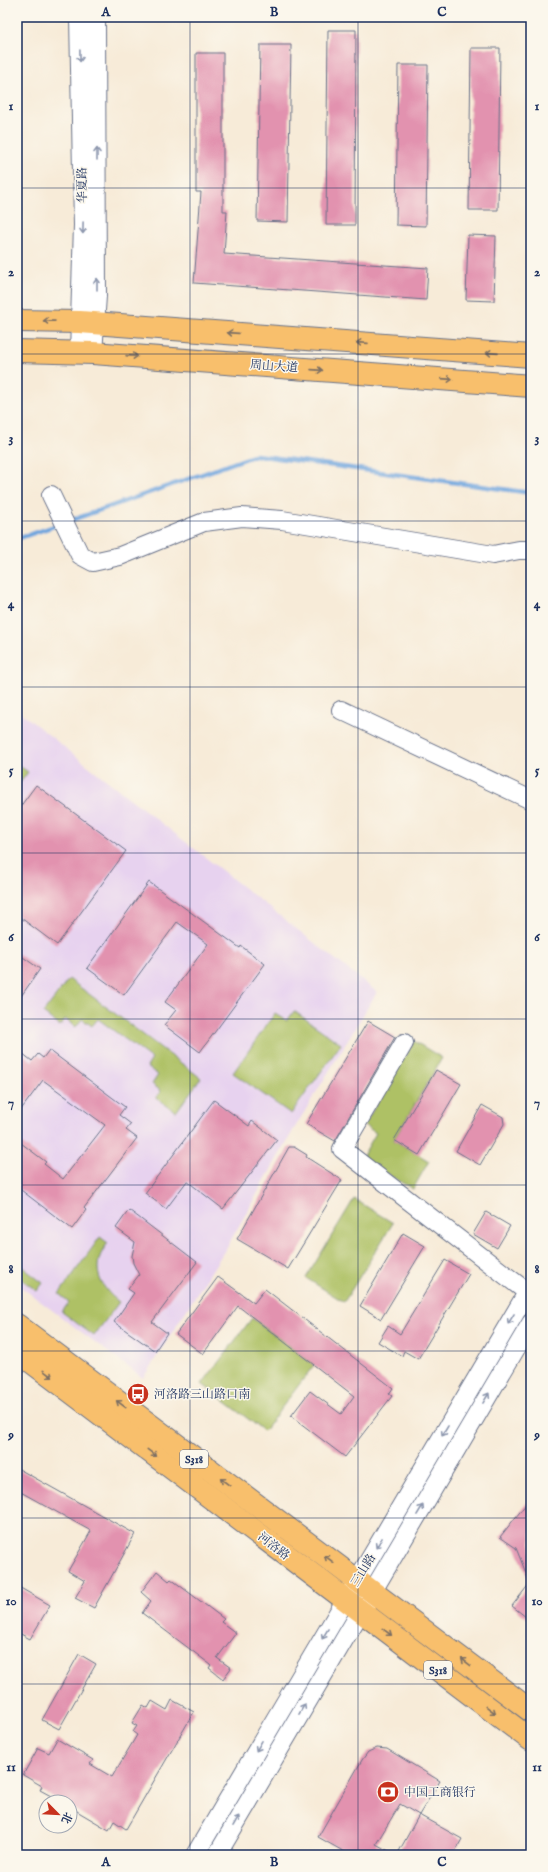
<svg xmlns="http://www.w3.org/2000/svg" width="548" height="1872" font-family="'IM FELL English','Noto Serif SC',serif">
	<rect width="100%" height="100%" fill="#fbf7ec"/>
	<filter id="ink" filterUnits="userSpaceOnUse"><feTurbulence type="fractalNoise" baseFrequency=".025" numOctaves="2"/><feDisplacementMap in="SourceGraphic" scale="8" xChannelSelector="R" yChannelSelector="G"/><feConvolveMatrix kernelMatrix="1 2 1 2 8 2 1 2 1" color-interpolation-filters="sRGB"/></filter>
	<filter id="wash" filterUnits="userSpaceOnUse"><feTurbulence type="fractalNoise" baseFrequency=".012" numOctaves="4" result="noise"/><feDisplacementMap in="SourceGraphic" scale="16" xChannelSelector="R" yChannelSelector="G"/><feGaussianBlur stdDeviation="0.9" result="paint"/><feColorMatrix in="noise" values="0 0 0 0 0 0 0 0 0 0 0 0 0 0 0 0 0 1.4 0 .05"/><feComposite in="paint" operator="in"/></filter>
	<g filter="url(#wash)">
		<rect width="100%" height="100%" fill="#f7ebd8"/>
		<path fill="#e7d2ef" d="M17,710L377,992L294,1129L228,1245L143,1378L17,1284Z"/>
		<g fill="#aec165" stroke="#647862">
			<path d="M17,764L28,772L17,787Z"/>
			<path d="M69,979L201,1078L176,1112L156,1098L161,1091L152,1084L158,1075L147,1067L152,1059L98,1019L92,1026L82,1019L76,1027L65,1019L60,1026L43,1013Z"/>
			<path d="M294,1011L341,1044L291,1114L233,1073L275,1013L287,1021Z"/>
			<path d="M414,1041L442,1058L394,1140L429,1161L413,1189L361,1159L376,1133L364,1125Z"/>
			<path d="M354,1199L393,1223L344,1302L306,1278Z"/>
			<path d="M100,1237L108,1243C90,1265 98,1286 119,1302L94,1336L62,1312L69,1302L59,1294Z"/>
			<path d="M17,1263L43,1283L37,1291L17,1276Z"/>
			<path d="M252,1318L314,1365L264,1431L202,1384Z"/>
		</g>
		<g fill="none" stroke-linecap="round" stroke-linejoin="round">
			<g stroke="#71a6de" stroke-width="4.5">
				<path d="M69,521L256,455L531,493"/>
				<path d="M17,539L60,524"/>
			</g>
		</g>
		<g id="blocks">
			<g fill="#e292af">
				<path d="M328,30H356L355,225H326Z"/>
				<path d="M260,45H291L288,222L257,221Z"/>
				<path d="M471,48H500L498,210H469Z"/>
				<path d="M196,53H223V211H227L224,254L428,268L426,300L194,283L201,192H196Z"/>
				<path d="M398,65H428L426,226L396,225Z"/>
				<path d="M468,235L496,236L494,301L466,300Z"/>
				<path d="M36,785L126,851L57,945L17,915V811Z"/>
				<path d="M149,882L240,948L241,946L265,964L200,1052L164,1025L176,1010L165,1002L208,944L177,922L124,995L87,968Z"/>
				<path d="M17,953L40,969L17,1002Z"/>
				<path d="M368,1021L395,1037L335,1141L306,1124Z"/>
				<path d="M49,1050L125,1107L119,1115L131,1124L126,1130L137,1138L84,1208L86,1210L72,1229L17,1187V1140L46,1162L44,1164L63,1179L105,1125L43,1080L17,1115V1060L22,1053L32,1061L38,1054L43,1058Z"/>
				<path d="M436,1070L461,1084L419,1155L394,1140Z"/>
				<path d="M214,1100L249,1126L252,1121L277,1140L223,1209L187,1181L166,1209L145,1193Z"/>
				<path d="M482,1105L503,1117L504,1124L480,1165L456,1151Z"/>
				<path d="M289,1147H294L307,1155L306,1157L342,1180L288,1269L237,1239Z"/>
				<path d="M129,1210L197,1262L152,1322L167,1333L155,1351L114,1322L134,1293L128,1289L139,1275L133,1263L132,1256L135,1242L116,1228Z"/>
				<path d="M486,1212L510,1226L497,1248L473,1234Z"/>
				<path d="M403,1233L425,1246L381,1319L360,1306Z"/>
				<path d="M445,1260L469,1274L418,1359L404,1351L402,1356L378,1342L388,1326L400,1334Z"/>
				<path d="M218,1277L254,1303L265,1289L393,1388L389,1394L392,1396L345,1457L291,1416L310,1391L341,1414L354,1396L238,1306L203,1354L176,1334Z"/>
				<path d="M17,1468L135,1534L94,1608L75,1598L85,1581L68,1571L91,1531L17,1490Z"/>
				<path d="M531,1498V1621L512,1606L530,1583L516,1548L500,1537Z"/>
				<path d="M157,1571L169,1581L171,1579L224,1619L221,1622L236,1633L217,1658L231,1668L223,1679L209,1668L211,1665L142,1613L151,1601L141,1592Z"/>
				<path d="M17,1586L50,1605L30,1639L17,1632Z"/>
				<path d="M79,1654L96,1664L59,1729L42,1720Z"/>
				<path d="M172,1700L194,1712L126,1829L114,1821L109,1830L70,1807V1802H62L40,1790L42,1786L23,1775L38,1748L49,1753L57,1739L93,1760L90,1764L112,1777L137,1735L133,1732L137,1726L132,1723L143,1705L148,1708L152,1701L167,1710Z"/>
				<path d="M377,1748L387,1749L440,1781L419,1815L400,1804L376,1844L396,1855H350L318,1837L362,1760L368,1752Z"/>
				<path d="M419,1815L462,1839L453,1855H397Z"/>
			</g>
		</g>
	</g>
	<g filter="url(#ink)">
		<use href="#blocks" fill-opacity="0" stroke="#687189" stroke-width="1"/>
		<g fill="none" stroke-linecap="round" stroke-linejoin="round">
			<g stroke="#687189" stroke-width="20">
				<g id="minor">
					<path d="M79,17L83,225L79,353"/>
					<path d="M93,353L97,296L96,17"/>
					<path d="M51,495L80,555L93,562L120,556L204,522L242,517L282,520L493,555L519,550H531"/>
					<path d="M341,710L531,800"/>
					<path d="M404,1043L342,1149L531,1295"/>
					<path d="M195,1855L531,1286"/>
					<path d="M217,1855L531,1323"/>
				</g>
			</g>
			<g stroke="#687189" stroke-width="24">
				<g id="major">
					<path d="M17,321L80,322L531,356"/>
					<path d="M17,351L93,353L531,386"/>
					<path d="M17,1325L531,1711"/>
					<path d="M17,1351L531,1740"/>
				</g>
			</g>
			<use href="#minor" stroke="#fff" stroke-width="18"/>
			<use href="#major" stroke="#f8bf6c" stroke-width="22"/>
		</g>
		<defs><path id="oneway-shaft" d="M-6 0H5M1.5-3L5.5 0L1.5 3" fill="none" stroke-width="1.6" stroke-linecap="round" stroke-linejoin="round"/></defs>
		<g stroke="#8d97ae">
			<use href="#oneway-shaft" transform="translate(80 56) rotate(89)"/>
			<use href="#oneway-shaft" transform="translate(97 154) rotate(-90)"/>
			<use href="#oneway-shaft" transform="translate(83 228) rotate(91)"/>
			<use href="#oneway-shaft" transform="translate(97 284) rotate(-90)"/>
			<use href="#oneway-shaft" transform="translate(511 1319) rotate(121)"/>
			<use href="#oneway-shaft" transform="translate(486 1398) rotate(-59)"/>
			<use href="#oneway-shaft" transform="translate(445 1431) rotate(121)"/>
			<use href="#oneway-shaft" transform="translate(420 1510) rotate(-59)"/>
			<use href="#oneway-shaft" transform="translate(379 1543) rotate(121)"/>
			<use href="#oneway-shaft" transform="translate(325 1634) rotate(121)"/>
			<use href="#oneway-shaft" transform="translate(302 1709) rotate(-60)"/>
			<use href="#oneway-shaft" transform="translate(259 1746) rotate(120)"/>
			<use href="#oneway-shaft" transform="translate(236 1821) rotate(-60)"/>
		</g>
		<g stroke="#7e7064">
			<use href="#oneway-shaft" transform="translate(49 321) rotate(-179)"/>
			<use href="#oneway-shaft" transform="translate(233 333) rotate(-176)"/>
			<use href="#oneway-shaft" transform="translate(362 343) rotate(-176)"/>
			<use href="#oneway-shaft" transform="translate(492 353) rotate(-176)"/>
			<use href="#oneway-shaft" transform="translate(132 356) rotate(4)"/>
			<use href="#oneway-shaft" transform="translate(317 370) rotate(4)"/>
			<use href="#oneway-shaft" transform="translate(447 379) rotate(4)"/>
			<use href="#oneway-shaft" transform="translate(48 1374) rotate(37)"/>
			<use href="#oneway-shaft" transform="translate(121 1404) rotate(-143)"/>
			<use href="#oneway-shaft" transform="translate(152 1453) rotate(37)"/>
			<use href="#oneway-shaft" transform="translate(225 1482) rotate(-143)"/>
			<use href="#oneway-shaft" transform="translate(329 1559) rotate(-143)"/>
			<use href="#oneway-shaft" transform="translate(387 1632) rotate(37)"/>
			<use href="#oneway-shaft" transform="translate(466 1662) rotate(-143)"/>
			<use href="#oneway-shaft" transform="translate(491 1710) rotate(37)"/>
		</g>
	</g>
	<path fill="none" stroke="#1b2f5e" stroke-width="1" stroke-opacity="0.55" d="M190,17V1855M358,17V1855M17,188H531M17,354H531M17,521H531M17,687H531M17,853H531M17,1019H531M17,1185H531M17,1351H531M17,1518H531M17,1684H531"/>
	<defs>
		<g id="bus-disc" transform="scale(1.15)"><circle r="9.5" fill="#c8321e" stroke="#fbf7ec"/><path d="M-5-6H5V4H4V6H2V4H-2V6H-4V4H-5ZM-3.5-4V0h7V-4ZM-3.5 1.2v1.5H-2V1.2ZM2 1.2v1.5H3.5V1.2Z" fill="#fff"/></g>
		<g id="bank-disc" transform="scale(1.15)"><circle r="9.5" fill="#c8321e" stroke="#fbf7ec"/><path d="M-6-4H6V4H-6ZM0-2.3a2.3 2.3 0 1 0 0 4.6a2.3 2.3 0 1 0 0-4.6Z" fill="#fff"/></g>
	</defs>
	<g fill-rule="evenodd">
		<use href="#bus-disc" x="138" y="1394"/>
		<use href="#bank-disc" x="388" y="1792"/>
	</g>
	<g text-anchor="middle" stroke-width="3" stroke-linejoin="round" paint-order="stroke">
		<g fill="#fbf7ec" stroke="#5e6b89" stroke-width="1">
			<rect x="180" y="1450" width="28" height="18" rx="3"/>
			<rect x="424" y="1661" width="28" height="18" rx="3"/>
		</g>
		<g font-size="11" font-weight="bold" fill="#1b2f5e">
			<text x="194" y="1463">S318</text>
			<text x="438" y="1674">S318</text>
		</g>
		<g font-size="12" fill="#1b2f5e" stroke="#fbf7ec">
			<text transform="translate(82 185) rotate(-91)" y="4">华夏路</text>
			<text transform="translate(274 366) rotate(4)" y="4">周山大道</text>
			<text transform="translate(274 1546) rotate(38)" y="4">河洛路</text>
			<text transform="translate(363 1570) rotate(-59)" y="4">三山路</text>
		</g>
		<g font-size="12" fill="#1b2f5e" stroke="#fbf7ec" text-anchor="start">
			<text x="154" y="1398">河洛路三山路口南</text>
			<text x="404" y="1796">中国工商银行</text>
		</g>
	</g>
	<rect width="548" height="1872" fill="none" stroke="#fbf7ec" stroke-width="44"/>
	<g transform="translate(58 1814) rotate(114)"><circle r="19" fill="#fbf7ec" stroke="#a1a7b3"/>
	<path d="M0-3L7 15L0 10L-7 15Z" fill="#c8321e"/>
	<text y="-6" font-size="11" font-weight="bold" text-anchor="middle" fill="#1b2f5e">北</text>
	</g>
	<rect x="22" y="22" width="504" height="1828" fill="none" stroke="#1b2f5e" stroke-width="1.5"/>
	<g font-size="13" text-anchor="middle" font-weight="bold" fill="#1b2f5e">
		<text x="106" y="16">A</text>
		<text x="274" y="16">B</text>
		<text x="442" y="16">C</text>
		<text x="11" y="110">1</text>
		<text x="537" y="110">1</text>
		<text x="11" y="276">2</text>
		<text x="537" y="276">2</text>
		<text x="11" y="442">3</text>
		<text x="537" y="442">3</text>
		<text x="11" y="608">4</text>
		<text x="537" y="608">4</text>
		<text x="11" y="774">5</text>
		<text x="537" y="774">5</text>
		<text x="11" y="941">6</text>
		<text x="537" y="941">6</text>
		<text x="11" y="1107">7</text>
		<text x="537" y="1107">7</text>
		<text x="11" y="1273">8</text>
		<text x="537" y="1273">8</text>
		<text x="11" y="1439">9</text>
		<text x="537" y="1439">9</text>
		<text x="11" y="1605">10</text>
		<text x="537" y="1605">10</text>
		<text x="11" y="1771">11</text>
		<text x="537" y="1771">11</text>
		<text x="106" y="1866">A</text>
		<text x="274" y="1866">B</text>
		<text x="442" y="1866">C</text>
	</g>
</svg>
